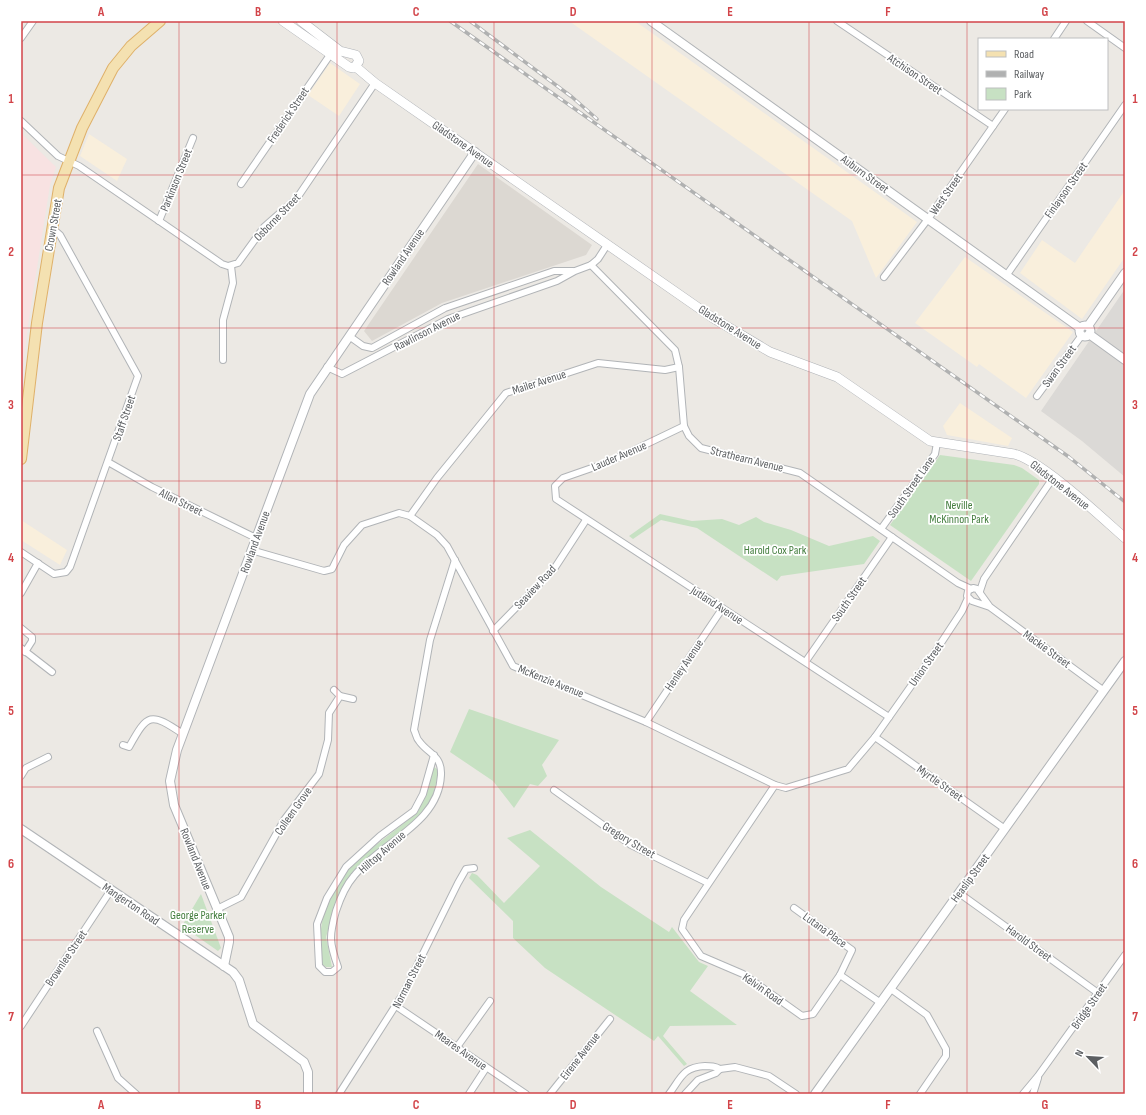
<svg xmlns="http://www.w3.org/2000/svg" width="1146" height="1115" font-family="'Sofia Sans Condensed',sans-serif">
	<rect width="100%" height="100%" fill="#ece9e4"/>
	<g fill="#f9efdc">
		<path d="M569,21H635L917,222L876,278L852,221Z"/>
		<path d="M330,63L360,84L339,116L308,95Z"/>
		<path d="M89,134L127,159L117,181L80,156Z"/>
		<path d="M1125,190V257L1082,319L1020,273L1042,240L1075,263Z"/>
		<path d="M965,257L1073,332L1026,398L979,364L977,367L915,323Z"/>
		<path d="M960,403L1012,438L1008,446L947,435L943,426Z"/>
		<path d="M21,520L67,550L60,565L21,540Z"/>
	</g>
	<path fill="#dbd9d6" d="M1125,289V477L1082,441L1041,411Z"/>
	<path fill="#dcd8d2" d="M478,164L592,245L586,255L442,303L372,341L364,331Z"/>
	<path fill="#f8e2e2" d="M21,133L56,167L50,185L29,319L21,380Z"/>
	<g fill="#c7e1c3">
		<path d="M940,455L1014,465L1022,468L1039,480V484L971,581L890,525Z"/>
		<path d="M660,514L692,521L722,519L739,525L756,517L764,522L791,530L829,546L873,536L880,541L864,564L781,576L777,581L697,528L661,520L633,539L629,536Z"/>
		<path d="M469,709L559,740L542,765L547,776L538,786L530,784L514,808L493,781L450,752Z"/>
		<path d="M433,766L438,770C437,785 433,796 426,810L348,878L337,900L326,937L332,967H326L322,964L321,929L324,910L337,886L349,866L417,813L425,797Z"/>
		<path d="M530,830L601,887L669,932L672,927L699,962L708,966L690,991L737,1025L670,1026L663,1036L687,1064L684,1066L658,1036L654,1041L545,968L513,938V921L469,878L472,873L477,875L504,903L540,866L507,838Z"/>
		<path d="M201,894L221,948L218,951L182,926Z"/>
	</g>
	<g fill="none" stroke-linecap="round" stroke-linejoin="round">
		<g stroke="#b1b4b7" stroke-width="8">
			<g id="minor">
				<path d="M837,21L993,126"/>
				<path d="M1087,21L1125,48"/>
				<path d="M21,38L33,21"/>
				<path d="M1054,39L1066,21"/>
				<path d="M21,121L58,156L79,166L222,264L228,266L238,263L264,227L297,198L375,83"/>
				<path d="M241,184L332,52"/>
				<path d="M159,221L193,138"/>
				<path d="M591,265L675,350L679,367L684,426L689,436L701,448L800,473L958,583L971,589"/>
				<path d="M1006,276L1125,105"/>
				<path d="M884,277L928,219L1005,109"/>
				<path d="M349,336L363,346L372,348L445,308L554,271H573"/>
				<path d="M223,360V320L233,283L231,266"/>
				<path d="M327,367L342,374L448,319L557,281L575,271L591,265L598,259L607,245"/>
				<path d="M1037,396L1082,335"/>
				<path d="M684,426L609,462L563,478L555,486L556,499L889,717"/>
				<path d="M108,462L152,487L256,538"/>
				<path d="M410,516L437,478L506,393L598,363L665,370L679,367"/>
				<path d="M881,529L935,454L937,443"/>
				<path d="M251,550L324,571L332,569L344,545L362,525L399,513L410,516L437,535L447,546L513,666L646,722L775,785L786,788L848,769L875,737L935,652L962,611L968,598"/>
				<path d="M21,552L54,574L66,572L70,567L138,376L60,235L52,228"/>
				<path d="M980,591L984,579L1053,478"/>
				<path d="M21,593L38,563"/>
				<path d="M990,607L977,589L973,588L968,591L967,596L972,601L990,607L1104,691"/>
				<path d="M21,628L32,637V641L25,652"/>
				<path d="M493,631L554,569L586,520"/>
				<path d="M21,648L52,672"/>
				<path d="M806,661L892,537"/>
				<path d="M334,690L340,696"/>
				<path d="M646,722L722,609"/>
				<path d="M875,737L1005,829"/>
				<path d="M123,745L129,747C148,713 150,712 183,734"/>
				<path d="M434,755L423,794L414,811L380,836L346,867L327,898L317,924L319,966L325,972H332L338,967C329,942 329,936 336,911C340,899 346,885 354,876C381,842 439,824 441,775C442,755 428,754 419,741C416,738 416,733 414,730L430,640L455,560"/>
				<path d="M21,776L26,768L48,757"/>
				<path d="M775,785L684,920L682,929L701,956L743,974L802,1016L813,1014L840,975L881,1003"/>
				<path d="M554,790L631,845L708,883"/>
				<path d="M959,893L1098,993"/>
				<path d="M794,908L852,950L840,975"/>
				<path d="M217,909L241,897L284,820L319,774L328,740L329,713L340,696L353,699"/>
				<path d="M891,989L927,1015L946,1049V1056L920,1094"/>
				<path d="M396,1006L526,1094"/>
				<path d="M21,1026L111,890"/>
				<path d="M97,1031L118,1078L136,1094"/>
				<path d="M457,1047L490,1001"/>
				<path d="M339,1094L403,994L458,883L466,869L474,868"/>
				<path d="M469,1094L486,1068"/>
				<path d="M550,1094L610,1019"/>
				<path d="M669,1094C681,1078 683,1067 705,1066C711,1066 715,1066 720,1069"/>
				<path d="M685,1094L698,1080L716,1073L720,1069L735,1067L769,1076L796,1094"/>
				<path d="M1023,1094L1038,1076L1125,955"/>
				<path d="M1033,1094L1038,1078"/>
			</g>
		</g>
		<g stroke="#b1b4b7" stroke-width="10">
			<g id="tertiary">
				<path d="M651,21L1080,328"/>
				<circle cx="1085" cy="331" r="5.5"/>
				<path d="M1088,326L1125,273"/>
				<path d="M1089,334L1125,360"/>
				<path d="M21,829L233,972L239,980L253,1024L304,1062L308,1072V1094"/>
				<path d="M224,966L229,942V937L174,805L170,781L177,750L310,394L475,152"/>
				<path d="M815,1094L1125,661"/>
			</g>
		</g>
		<g stroke="#b0b3b7" stroke-width="10">
			<g id="secondary">
				<path d="M283,21L349,67L354,68L359,61L356,55L340,51L301,21"/>
				<path d="M356,67L375,83L713,318L770,352L837,377L930,441L1014,454C1042,461 1101,517 1125,538"/>
			</g>
		</g>
		<g stroke="#dfb16a" stroke-width="12">
			<path id="primary" d="M21,459L37,323L59,188L82,128L113,68L131,46L160,21"/>
		</g>
		<use href="#minor" stroke="#fff" stroke-width="6"/>
		<use href="#tertiary" stroke="#fff" stroke-width="8"/>
		<use href="#secondary" stroke="#fff" stroke-width="9"/>
		<use href="#primary" stroke="#f4e1b1" stroke-width="10"/>
		<g stroke="#b0b1b1" stroke-width="3.5">
			<g id="rail">
				<path d="M450,21L1069,457L1125,502"/>
				<path d="M470,21L572,97L597,119"/>
			</g>
		</g>
		<use href="#rail" stroke="#fff" stroke-width="2" stroke-dasharray="6" stroke-linecap="butt"/>
	</g>
	<path fill="none" stroke="#d24449" stroke-width="1" stroke-opacity="0.55" d="M179,21V1094M337,21V1094M494,21V1094M652,21V1094M809,21V1094M967,21V1094M21,175H1125M21,328H1125M21,481H1125M21,634H1125M21,787H1125M21,940H1125"/>
	<g text-anchor="middle" stroke-width="3.5" stroke-linejoin="round" paint-order="stroke">
		<g font-size="12" fill="#5c5f62" stroke="#fff">
			<text transform="translate(915 74) rotate(34)" y="4">Atchison Street</text>
			<text transform="translate(288 115) rotate(-56)" y="4">Frederick Street</text>
			<text transform="translate(463 144) rotate(35)" y="4">Gladstone Avenue</text>
			<text transform="translate(865 174) rotate(36)" y="4">Auburn Street</text>
			<text transform="translate(176 180) rotate(-68)" y="4">Parkinson Street</text>
			<text transform="translate(1066 190) rotate(-55)" y="4">Finlayson Street</text>
			<text transform="translate(946 194) rotate(-55)" y="4">West Street</text>
			<text transform="translate(277 217) rotate(-46)" y="4">Osborne Street</text>
			<text transform="translate(53 225) rotate(-80)" y="4">Crown Street</text>
			<text transform="translate(403 257) rotate(-56)" y="4">Rowland Avenue</text>
			<text transform="translate(730 327) rotate(32)" y="4">Gladstone Avenue</text>
			<text transform="translate(427 331) rotate(-27)" y="4">Rawlinson Avenue</text>
			<text transform="translate(1059 366) rotate(-54)" y="4">Swan Street</text>
			<text transform="translate(539 382) rotate(-18)" y="4">Mailer Avenue</text>
			<text transform="translate(124 418) rotate(-71)" y="4">Staff Street</text>
			<text transform="translate(619 456) rotate(-23)" y="4">Lauder Avenue</text>
			<text transform="translate(747 459) rotate(14)" y="4">Strathearn Avenue</text>
			<text transform="translate(1060 485) rotate(38)" y="4">Gladstone Avenue</text>
			<text transform="translate(911 487) rotate(-55)" y="4">South Street Lane</text>
			<text transform="translate(181 502) rotate(26)" y="4">Allan Street</text>
			<text transform="translate(255 542) rotate(-70)" y="4">Rowland Avenue</text>
			<text transform="translate(535 587) rotate(-47)" y="4">Seaview Road</text>
			<text transform="translate(849 599) rotate(-55)" y="4">South Street</text>
			<text transform="translate(717 605) rotate(33)" y="4">Jutland Avenue</text>
			<text transform="translate(1047 649) rotate(36)" y="4">Mackie Street</text>
			<text transform="translate(926 664) rotate(-55)" y="4">Union Street</text>
			<text transform="translate(684 665) rotate(-56)" y="4">Henley Avenue</text>
			<text transform="translate(551 681) rotate(22)" y="4">McKenzie Avenue</text>
			<text transform="translate(940 783) rotate(35)" y="4">Myrtle Street</text>
			<text transform="translate(293 811) rotate(-55)" y="4">Colleen Grove</text>
			<text transform="translate(629 840) rotate(31)" y="4">Gregory Street</text>
			<text transform="translate(382 852) rotate(-41)" y="4">Hilltop Avenue</text>
			<text transform="translate(196 859) rotate(68)" y="4">Rowland Avenue</text>
			<text transform="translate(970 878) rotate(-54)" y="4">Heaslip Street</text>
			<text transform="translate(131 904) rotate(34)" y="4">Mangerton Road</text>
			<text transform="translate(825 930) rotate(36)" y="4">Lutana Place</text>
			<text transform="translate(1029 943) rotate(36)" y="4">Harold Street</text>
			<text transform="translate(66 958) rotate(-56)" y="4">Brownlee Street</text>
			<text transform="translate(409 981) rotate(-63)" y="4">Norman Street</text>
			<text transform="translate(763 989) rotate(35)" y="4">Kelvin Road</text>
			<text transform="translate(1089 1006) rotate(-55)" y="4">Bridge Street</text>
			<text transform="translate(461 1050) rotate(35)" y="4">Meares Avenue</text>
			<text transform="translate(580 1056) rotate(-52)" y="4">Eirene Avenue</text>
		</g>
		<g font-size="12" fill="#447e3f" stroke="#fff">
			<text x="959" y="509">Neville<tspan x="959" dy="14">McKinnon Park</tspan></text>
			<text x="775" y="554">Harold Cox Park</text>
			<text x="198" y="919">George Parker<tspan x="198" dy="14">Reserve</tspan></text>
		</g>
	</g>
	<rect width="1146" height="1115" fill="none" stroke="#ffffff" stroke-width="44"/>
	<rect x="978" y="38" width="130" height="72" fill="#ffffff" stroke="#bebfc0"/>
	<rect x="986" y="51" width="20" height="6" fill="#f4e1b1" stroke="#bebfc0"/>
	<text x="1014" y="58" font-size="12" fill="#5c5f62">Road</text>
	<rect x="986" y="71" width="20" height="6" fill="#b0b1b1" stroke="#bebfc0"/>
	<text x="1014" y="78" font-size="12" fill="#5c5f62">Railway</text>
	<rect x="986" y="88" width="20" height="12" fill="#c7e1c3" stroke="#bebfc0"/>
	<text x="1014" y="98" font-size="12" fill="#5c5f62">Park</text>
	<g transform="translate(1088 1057) rotate(295)" stroke="#ffffff" stroke-width="3" paint-order="stroke">
	<path d="M0-3L7 15L0 10L-7 15Z" fill="#5c5f62"/>
	<text y="-6" font-size="11" font-weight="bold" text-anchor="middle" fill="#5c5f62">N</text>
	</g>
	<rect x="22" y="22" width="1102" height="1071" fill="none" stroke="#d24449" stroke-width="1.5"/>
	<g font-size="13" text-anchor="middle" font-weight="bold" fill="#d24449">
		<text x="101" y="16">A</text>
		<text x="258" y="16">B</text>
		<text x="416" y="16">C</text>
		<text x="573" y="16">D</text>
		<text x="730" y="16">E</text>
		<text x="888" y="16">F</text>
		<text x="1045" y="16">G</text>
		<text x="11" y="103">1</text>
		<text x="1135" y="103">1</text>
		<text x="11" y="256">2</text>
		<text x="1135" y="256">2</text>
		<text x="11" y="409">3</text>
		<text x="1135" y="409">3</text>
		<text x="11" y="562">4</text>
		<text x="1135" y="562">4</text>
		<text x="11" y="715">5</text>
		<text x="1135" y="715">5</text>
		<text x="11" y="868">6</text>
		<text x="1135" y="868">6</text>
		<text x="11" y="1021">7</text>
		<text x="1135" y="1021">7</text>
		<text x="101" y="1109">A</text>
		<text x="258" y="1109">B</text>
		<text x="416" y="1109">C</text>
		<text x="573" y="1109">D</text>
		<text x="730" y="1109">E</text>
		<text x="888" y="1109">F</text>
		<text x="1045" y="1109">G</text>
	</g>
</svg>
